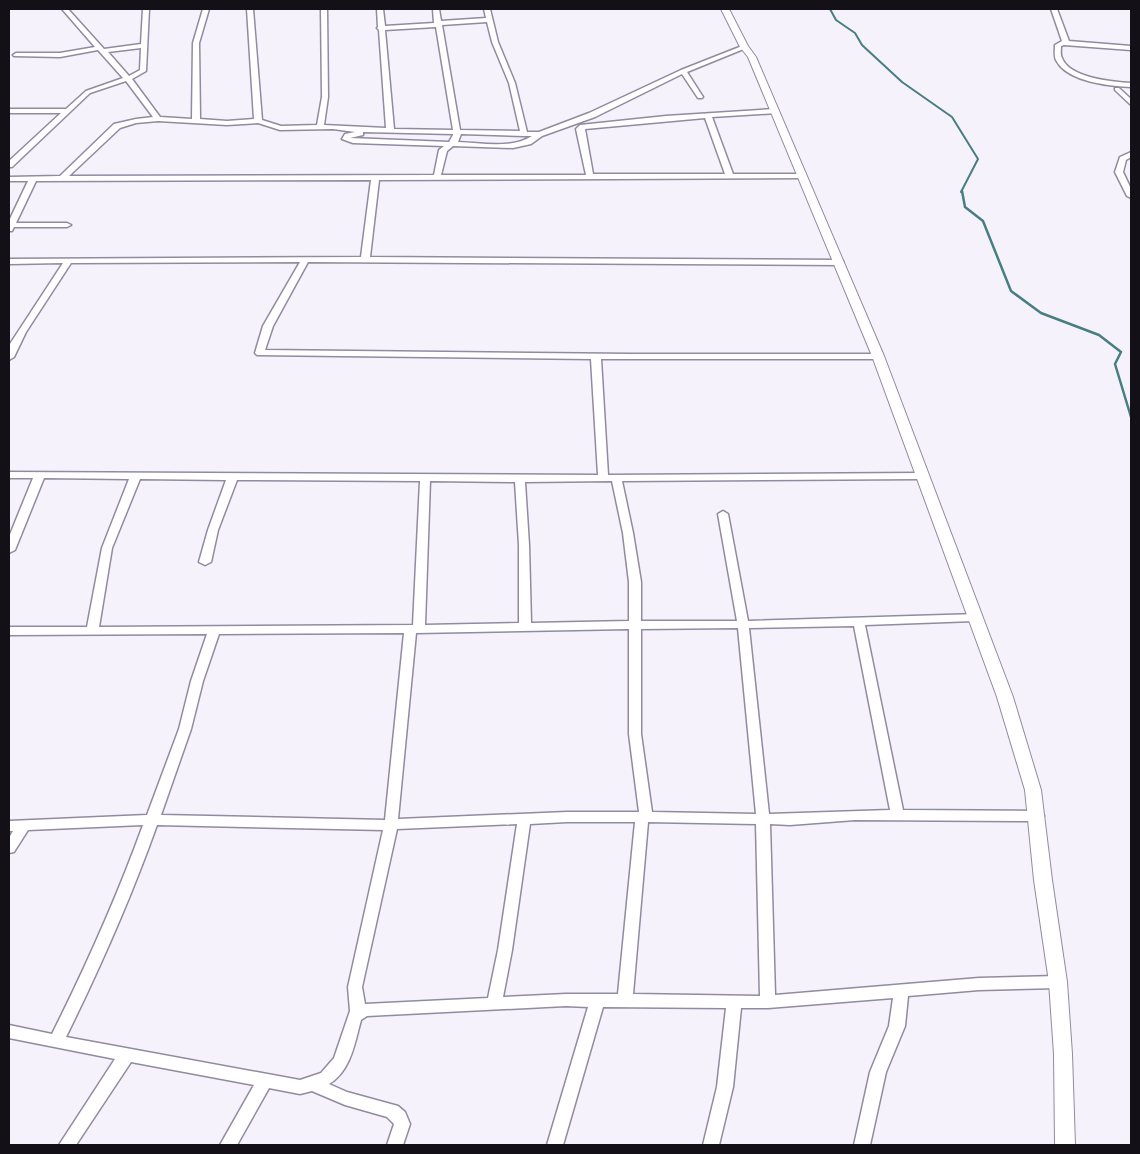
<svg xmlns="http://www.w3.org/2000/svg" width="1140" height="1154" font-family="Barlow,sans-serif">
	<rect width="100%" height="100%" fill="#f6f2fc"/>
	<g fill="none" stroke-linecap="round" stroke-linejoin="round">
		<path stroke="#487e82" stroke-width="2" d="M830,9L836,20L855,33L862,45L902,82L952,117L978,159L961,192"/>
		<path stroke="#487e82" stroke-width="2.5" d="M962,191L965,207L983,221L1011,291L1041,313L1099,335L1121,352L1115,364L1131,417"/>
		<g stroke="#928a9f" stroke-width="3">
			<g id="minor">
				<path d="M62,9H68L104,49L141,44L143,9H149L146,71L132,79L160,117L192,119L193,43L203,9H209L199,43L200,119L227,121L254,119L247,9H253L262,120L281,126L317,125L322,97L321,9H327L328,97L324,125L386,128L379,30L377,28L378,27L377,9H383L385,26L434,23L433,9H439L441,21L486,18L484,9H490L498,42L515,83L527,132H539L589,113L681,70L742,46H746V48L687,72L703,97L702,98H698L682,74L595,117L542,136L531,144L513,148L453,146L447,151L441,175H586L576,129L580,125L666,116L774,109L778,111L777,113L712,117L733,174H801L805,176L804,178L379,180L370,257L840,260L843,261V265L308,262L273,326L265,350L631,354H881L883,356L878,359H601L608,475L921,473L926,476L921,479L622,481L633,533L641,582V621H737L718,514L723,511L728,514L748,621L978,614L980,617L974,621L865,625L903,810L1037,811L1042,812L1044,816L1042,820L1037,821L855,820L790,825L770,824L775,995L979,978L1058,976L1063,978L1065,982L1063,986L1058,988L979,990L908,996L905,1026L886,1072L870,1145H854L870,1072L889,1026L893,998L768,1008H741L733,1087L719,1145H703L717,1087L726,1008L603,1007L563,1145H547L588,1007L566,1006L367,1016L361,1020C355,1042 351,1071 329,1084L347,1092L398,1106L405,1112L410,1124L403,1145H387L394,1124L387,1117L345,1105L312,1091L300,1094L269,1088L237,1145H220L254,1085L131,1062L76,1145H59L115,1059L9,1038V1025L52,1034C86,966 117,897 143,825L28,830L14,852L9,853V838L13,831H9V821L147,815L179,729L191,681L207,634L9,635V627H87L102,548L129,479L44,478L15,550L9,553V537L33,478H9V472L598,475L591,359L257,355L255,353L263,326L300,262L71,263L26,332L14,357L9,360L10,344L63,263L9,264V259L361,257L371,180L36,181L16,223H67L71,225L67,227H14L12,231H9V221L28,181H9V177L60,176L114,124L136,119L153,117L126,81L90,93L12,167H9V161L61,113H9V109H66L86,91L123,78L98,50L60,57L14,56L13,55L16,53H60L95,47ZM487,22L492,42L509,83L520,131L460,130L442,25ZM436,27L453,130L394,129L385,30ZM141,48L140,70L129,76L108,52ZM705,118L725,174H593L585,129ZM158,121L227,125L258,123L280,130L333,129L355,132L345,134L342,139L353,143L444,146L439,150L434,175L69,176L120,128L136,123ZM363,132L453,134V135L449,142L350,138L363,135ZM461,134L524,136H532C512,149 482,143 458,142ZM140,479L226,480L208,530L199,562L205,565L211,562L218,530L237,480L420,481L413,625L99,627L112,548ZM430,481L515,482L519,545V623L425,625ZM612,481L623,533L629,582V621L531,623L529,545L525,482ZM854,626L890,810L769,814L749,628ZM738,628L756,814L652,812L641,734V629ZM629,629V734L639,812H567L398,819L416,633ZM404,633L385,820L161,815L191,729L203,681L219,634ZM567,822H635L618,994H566L503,997L512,950L530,824ZM648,822L756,824L760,996L633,994ZM517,824L498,950L488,998L365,1004L362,987L397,829ZM157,825L383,830L348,987L350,1011L334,1058L321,1073L300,1080L66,1037C100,968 131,898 157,825Z"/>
				<path d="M1051,9H1057L1069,41L1131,46V50L1064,45L1061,46C1061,50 1060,55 1062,58C1069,78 1114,82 1131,83V87C1110,86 1067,82 1056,60C1054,56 1055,50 1055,45L1062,41Z"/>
				<path d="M1115,88H1119L1131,99V105L1115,90Z"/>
				<path d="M1131,152V157L1126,160L1123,172L1131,189V198L1127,196L1115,172L1120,157Z"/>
			</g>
		</g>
		<g stroke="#928a9f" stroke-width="2">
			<path id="tertiary" d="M721,9H729L748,46L756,57L884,356L1013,697L1041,790L1052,880L1067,982L1072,1054L1075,1145H1055L1054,1054L1049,982L1034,880L1025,790L997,697L872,356L748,57L740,47Z"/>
		</g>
		<use href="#minor" fill="#fff" fill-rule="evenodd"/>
		<use href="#tertiary" fill="#fff" fill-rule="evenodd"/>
	</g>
	<rect width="1140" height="1154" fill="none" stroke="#141018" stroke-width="20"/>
</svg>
